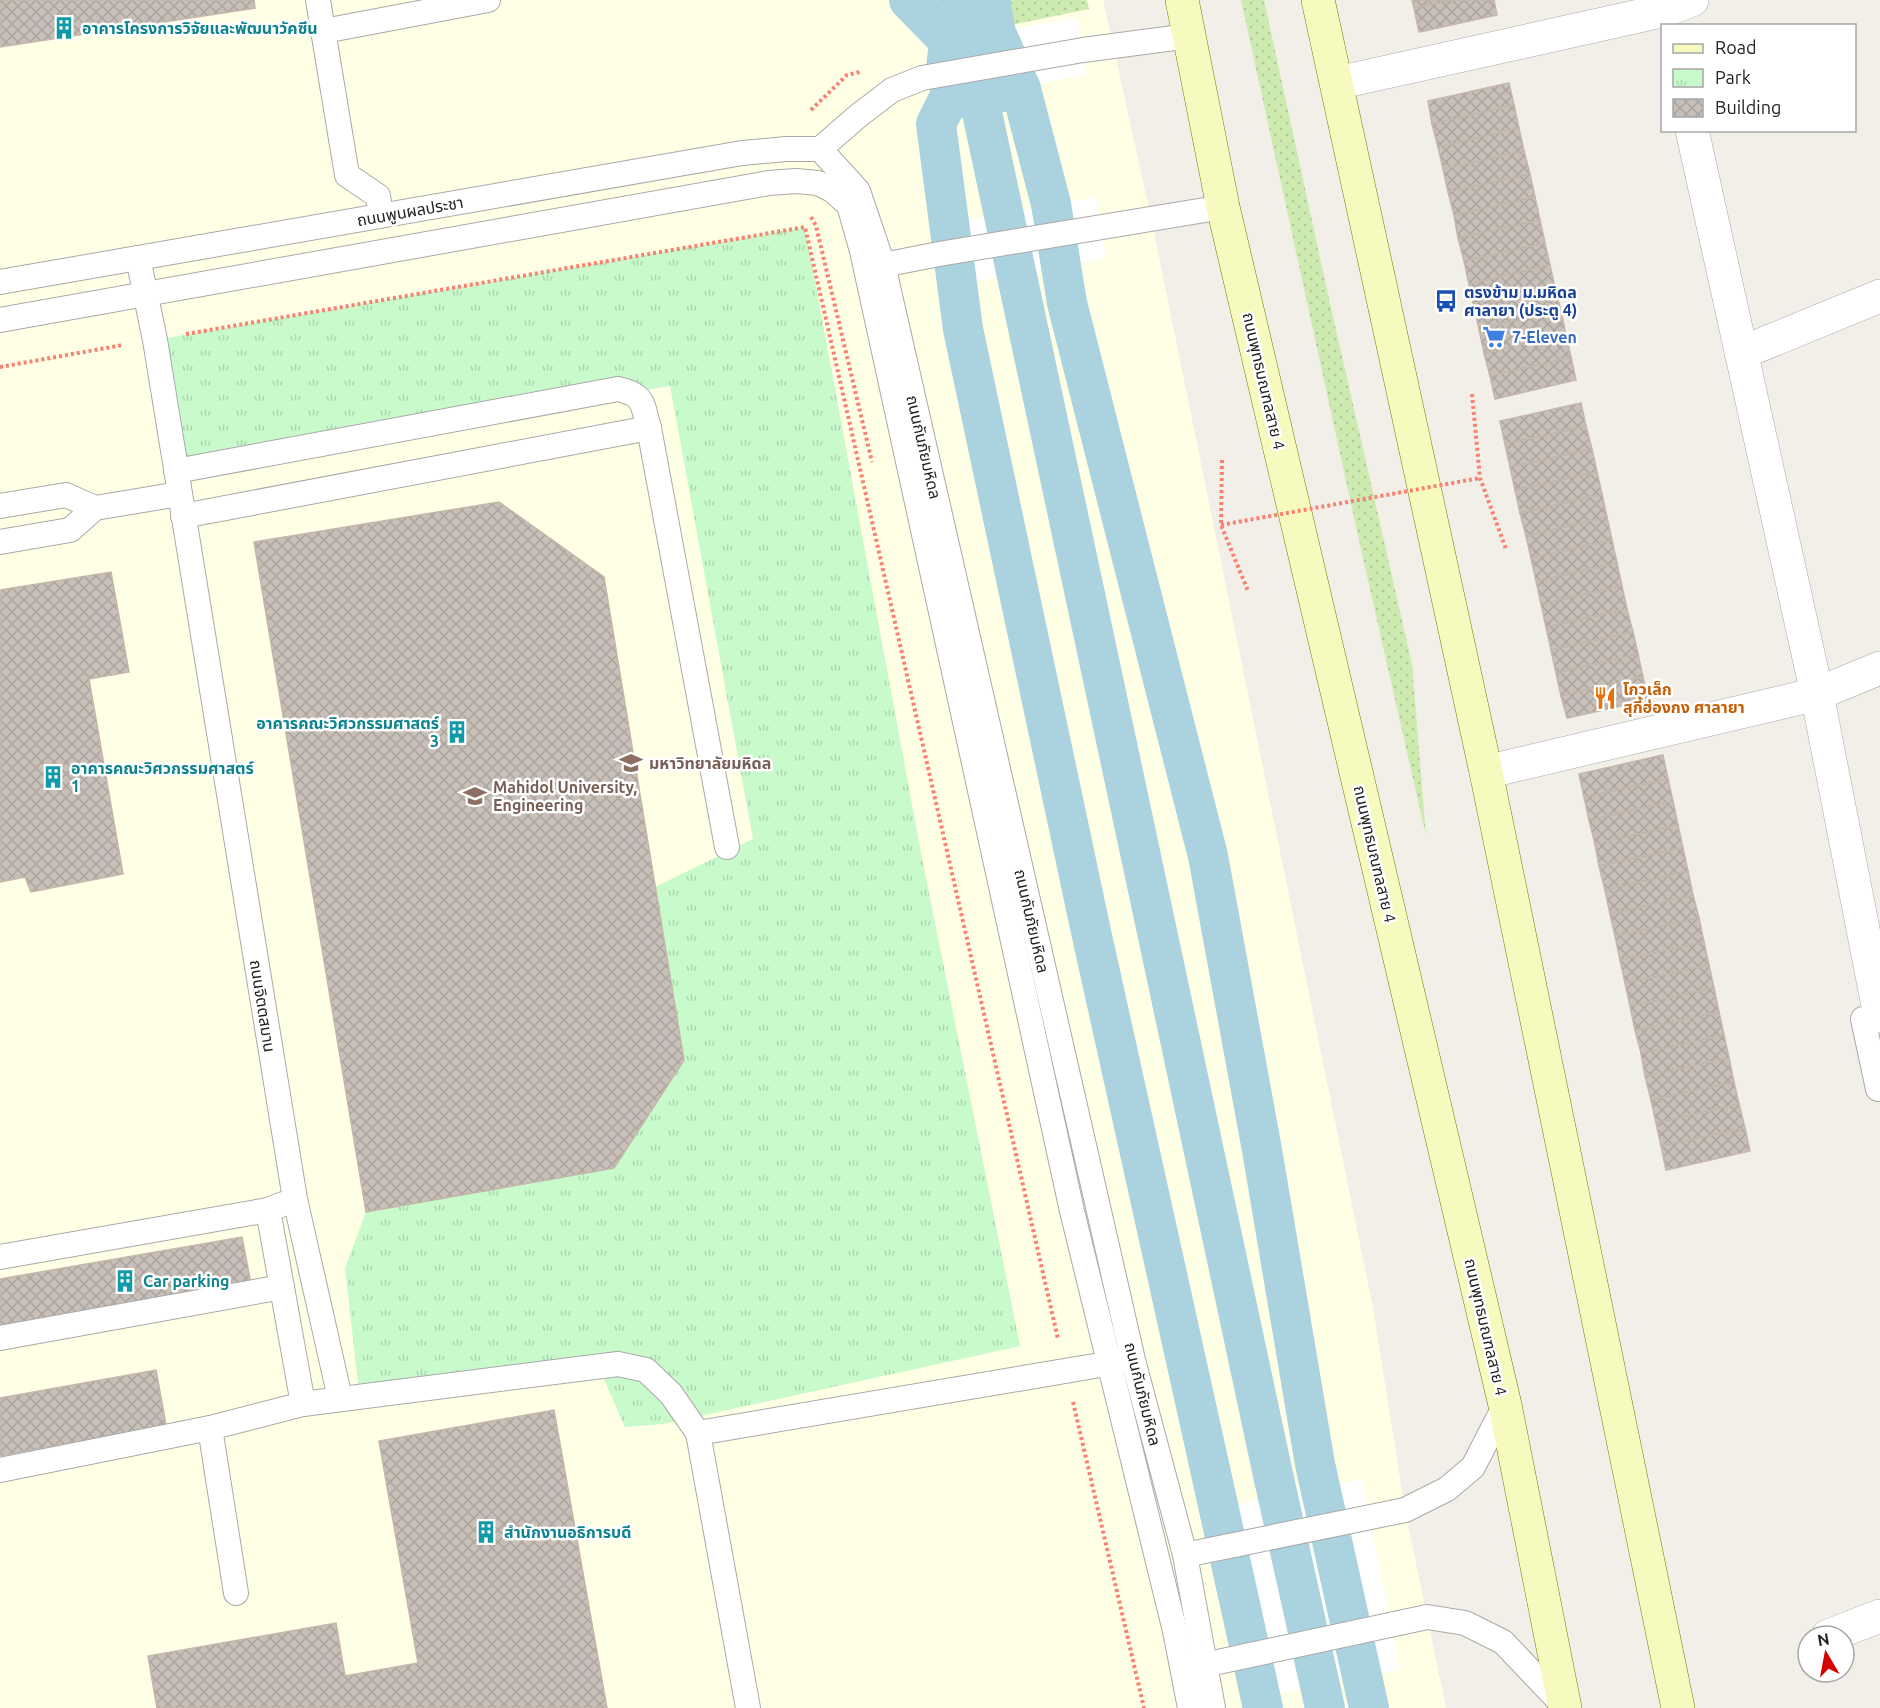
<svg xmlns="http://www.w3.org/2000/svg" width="1880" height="1708" font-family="Ubuntu,'Noto Sans Thai',sans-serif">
	<defs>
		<pattern id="grass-dots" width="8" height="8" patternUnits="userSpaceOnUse" patternTransform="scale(1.5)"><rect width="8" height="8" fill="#cdebb0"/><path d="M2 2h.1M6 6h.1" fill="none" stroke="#b0c997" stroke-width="1.8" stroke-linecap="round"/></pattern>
		<pattern id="park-tufts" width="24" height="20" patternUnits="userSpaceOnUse" patternTransform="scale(1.5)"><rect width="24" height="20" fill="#c8facc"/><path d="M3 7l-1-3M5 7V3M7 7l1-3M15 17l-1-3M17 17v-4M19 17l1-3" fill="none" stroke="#acd6af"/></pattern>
		<pattern id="building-cross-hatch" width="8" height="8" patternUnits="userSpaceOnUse" patternTransform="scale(1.5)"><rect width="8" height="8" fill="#c7bfb8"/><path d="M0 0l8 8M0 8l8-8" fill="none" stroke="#aba49e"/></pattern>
	</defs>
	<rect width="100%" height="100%" fill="#f2efe9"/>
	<path fill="#ffffe5" d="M0,0H1103L1151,218L1373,1308L1405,1510L1446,1708H0Z"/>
	<g fill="url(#grass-dots)">
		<path d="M996,0H1087L1089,9L1002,27Z"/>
		<path d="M1241,0H1264L1329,299L1412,664L1426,836L1360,545Z"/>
	</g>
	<path fill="url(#park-tufts)" d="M805,227L921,853L1020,1346L664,1424L625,1427L599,1368L361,1410L345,1268L366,1212L614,1168L684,1060L655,887L753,839L670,386L176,471L155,340Z"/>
	<g fill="#fff">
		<path d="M1077,18L1086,75L943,99L933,42Z"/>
		<path d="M1096,197L1106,258L944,287L934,226Z"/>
		<path d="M1362,1479L1400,1670L1253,1699L1216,1508Z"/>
	</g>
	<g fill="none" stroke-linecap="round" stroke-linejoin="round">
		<g stroke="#aad3df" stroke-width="40">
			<path d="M909,0L949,41L945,77"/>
			<path d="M958,0L1272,1470L1325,1708"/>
			<path d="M990,0L996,33L1021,89L1008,91"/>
			<path d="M1263,1708L1090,927L963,329L936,124L948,100L1021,89L1051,204L1067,303L1208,856L1262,1150L1315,1464L1369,1708"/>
		</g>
	</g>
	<g fill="url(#building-cross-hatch)" stroke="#c4b6ab" stroke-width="1.5">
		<path d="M0,0H254L255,8L0,47Z"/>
		<path d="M1412,0H1453L1414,8Z"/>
		<path d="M1453,0H1494L1497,15L1419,32L1414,8Z"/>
		<path d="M1509,83L1514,105L1432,124L1428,101Z"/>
		<path d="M1514,105L1519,128L1438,147L1432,124Z"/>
		<path d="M1519,128L1524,151L1443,169L1438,147Z"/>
		<path d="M1524,151L1530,174L1448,192L1443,169Z"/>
		<path d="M1530,174L1535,197L1454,215L1448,192Z"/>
		<path d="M1535,197L1540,220L1458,238L1454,215Z"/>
		<path d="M1540,220L1545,243L1464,261L1458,238Z"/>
		<path d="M1545,243L1550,265L1469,284L1464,261Z"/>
		<path d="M1550,265L1555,288L1474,307L1469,284Z"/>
		<path d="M1555,288L1561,311L1479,329L1474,307Z"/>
		<path d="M1561,311L1566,335L1484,353L1479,329Z"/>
		<path d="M1566,335L1571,357L1490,376L1484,353Z"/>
		<path d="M1571,357L1576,380L1495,399L1490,376Z"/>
		<path d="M1581,403L1586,426L1505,444L1500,421Z"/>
		<path d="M1586,426L1592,449L1510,467L1505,444Z"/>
		<path d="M1592,449L1597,472L1515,490L1510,467Z"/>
		<path d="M1597,472L1602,494L1520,513L1515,490Z"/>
		<path d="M1602,494L1607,517L1526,536L1520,513Z"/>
		<path d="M499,502L604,577L684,1060L614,1168L366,1212L254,542Z"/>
		<path d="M1607,517L1612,540L1531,558L1526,536Z"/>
		<path d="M1612,540L1617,563L1536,581L1531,558Z"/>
		<path d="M1617,563L1622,586L1541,604L1536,581Z"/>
		<path d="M111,572L129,672L89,679L123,874L31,892L25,877L0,882V590Z"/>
		<path d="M1622,586L1627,609L1546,627L1541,604Z"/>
		<path d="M1627,609L1633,632L1551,650L1546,627Z"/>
		<path d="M1633,632L1638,654L1556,673L1551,650Z"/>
		<path d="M1638,654L1643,677L1561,696L1556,673Z"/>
		<path d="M1643,677L1648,700L1567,718L1561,696Z"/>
		<path d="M1663,755L1668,779L1584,797L1579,774Z"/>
		<path d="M1668,779L1673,801L1589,820L1584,797Z"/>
		<path d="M1673,801L1678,825L1595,844L1589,820Z"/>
		<path d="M1678,825L1683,848L1599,866L1595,844Z"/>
		<path d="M1683,848L1688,871L1605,890L1599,866Z"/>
		<path d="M1688,871L1693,895L1610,914L1605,890Z"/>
		<path d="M1693,895L1699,918L1615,936L1610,914Z"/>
		<path d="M1699,918L1704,942L1620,960L1615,936Z"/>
		<path d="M1704,942L1709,965L1625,983L1620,960Z"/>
		<path d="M1709,965L1714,988L1630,1006L1625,983Z"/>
		<path d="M1714,988L1719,1012L1635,1030L1630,1006Z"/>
		<path d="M1719,1012L1724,1035L1641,1053L1635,1030Z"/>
		<path d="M1724,1035L1729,1058L1645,1076L1641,1053Z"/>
		<path d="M1729,1058L1734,1082L1651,1100L1645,1076Z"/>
		<path d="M1734,1082L1739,1104L1656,1123L1651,1100Z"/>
		<path d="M1739,1104L1745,1128L1661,1146L1656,1123Z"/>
		<path d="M1745,1128L1750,1151L1666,1170L1661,1146Z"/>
		<path d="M242,1237L251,1284L0,1328V1279Z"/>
		<path d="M156,1370L166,1425L0,1456V1398Z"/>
		<path d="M554,1410L607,1708H157L148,1656L336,1623L345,1676L418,1663L379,1441Z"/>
	</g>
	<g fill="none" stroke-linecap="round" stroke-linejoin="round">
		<g stroke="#a9a9a9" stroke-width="26">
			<g id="lane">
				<path d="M318,0L347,175L378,196L381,215"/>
				<path d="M324,31L488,0"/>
				<path d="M820,149L858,191L883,265L1133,1360L1185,1555L1213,1708"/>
				<path d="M820,149L858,116L892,90L922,78L1083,50L1189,36"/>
				<path d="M138,258L155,340L295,1199L340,1398"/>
				<path d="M883,265L939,254L1223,207"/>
				<path d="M0,282L742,153L786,149H820"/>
				<path d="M0,320L769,183L796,181L818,183L832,190L849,205L862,251L1072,1211L1175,1631L1190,1708"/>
				<path d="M176,471L618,389C645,395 642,404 649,428L727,847"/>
				<path d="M0,506L66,495L95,508"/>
				<path d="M183,516L649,428"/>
				<path d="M0,542L70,530L95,508L179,494"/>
				<path d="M1878,1089L1863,1019L1880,1016"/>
				<path d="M268,1210L303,1404L618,1364L646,1370L671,1394L698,1433"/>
				<path d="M0,1257L268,1210L283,1204"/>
				<path d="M0,1338L282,1287"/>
				<path d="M0,1470L210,1428"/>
				<path d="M1185,1555L1405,1510L1447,1489L1473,1467L1505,1405"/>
				<path d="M236,1593L210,1428L303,1404"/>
				<path d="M1204,1665L1427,1617L1465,1623L1503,1642L1564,1706"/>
				<path d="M748,1708L698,1433L1124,1361"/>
			</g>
		</g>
		<g stroke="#a9a9a9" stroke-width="34">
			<g id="street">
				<path d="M1337,83L1666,10L1692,0"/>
				<path d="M1692,130L1817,694L1880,1016"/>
				<path d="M1741,353L1880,296"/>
				<path d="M1486,772L1817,694L1880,668"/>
				<path d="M1828,1636L1880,1616"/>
			</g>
		</g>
		<g stroke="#707d05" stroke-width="34">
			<g id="secondary">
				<path d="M1182,0L1223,207L1505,1405L1565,1708"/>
				<path d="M1318,0L1486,772L1678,1708"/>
			</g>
		</g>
		<g stroke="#fa8072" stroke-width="4" stroke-dasharray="3 3" stroke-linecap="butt">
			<path d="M811,110L847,75L860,72"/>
			<path d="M811,217L816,226L872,462"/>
			<path d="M186,334L805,227L1058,1339"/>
			<path d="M0,367L123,345"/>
			<path d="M1472,394L1480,478L1506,549"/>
			<path d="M1222,460L1221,525L1248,591"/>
			<path d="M1073,1402L1144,1708"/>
		</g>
		<use href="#lane" stroke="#fff" stroke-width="24"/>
		<use href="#street" stroke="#fff" stroke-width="33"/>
		<use href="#secondary" stroke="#f7fabf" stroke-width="33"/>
		<path stroke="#fa8072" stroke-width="4" stroke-dasharray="3 3" stroke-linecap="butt" d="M1221,525L1480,478"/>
	</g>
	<defs>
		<g id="building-bare" transform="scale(1.8)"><path d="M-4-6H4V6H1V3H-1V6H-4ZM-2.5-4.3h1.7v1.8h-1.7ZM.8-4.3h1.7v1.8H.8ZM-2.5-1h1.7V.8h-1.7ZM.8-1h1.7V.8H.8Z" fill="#0f9aa8" stroke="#fff" stroke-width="2.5" paint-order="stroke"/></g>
		<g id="bus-bare" transform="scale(1.8)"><path d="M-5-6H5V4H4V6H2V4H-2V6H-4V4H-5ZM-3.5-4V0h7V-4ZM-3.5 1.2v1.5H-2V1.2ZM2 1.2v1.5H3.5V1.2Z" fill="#1a4fb4" stroke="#fff" stroke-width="2.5" paint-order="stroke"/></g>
		<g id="supermarket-bare" transform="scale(1.8)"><path d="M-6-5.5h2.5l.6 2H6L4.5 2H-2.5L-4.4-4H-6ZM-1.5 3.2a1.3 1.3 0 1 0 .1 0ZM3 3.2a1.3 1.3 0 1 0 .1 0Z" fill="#3f7fe0" stroke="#fff" stroke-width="2.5" paint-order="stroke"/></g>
		<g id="restaurant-bare" transform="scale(1.8)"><path d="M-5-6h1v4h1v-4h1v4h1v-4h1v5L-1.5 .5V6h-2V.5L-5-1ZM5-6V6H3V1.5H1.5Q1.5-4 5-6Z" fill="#e8710a" stroke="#fff" stroke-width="2.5" paint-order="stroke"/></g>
		<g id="university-bare" transform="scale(1.8)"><path d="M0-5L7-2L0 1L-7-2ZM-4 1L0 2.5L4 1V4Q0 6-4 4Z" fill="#8d6e63" stroke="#fff" stroke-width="2.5" paint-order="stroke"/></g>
	</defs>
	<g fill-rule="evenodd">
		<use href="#building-bare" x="64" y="28"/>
		<use href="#bus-bare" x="1446" y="301"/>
		<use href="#supermarket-bare" x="1494" y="337"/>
		<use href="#restaurant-bare" x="1605" y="698"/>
		<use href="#building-bare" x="457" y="732"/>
		<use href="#university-bare" x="631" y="763"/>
		<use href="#building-bare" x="53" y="777"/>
		<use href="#university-bare" x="475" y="796"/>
		<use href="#building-bare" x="125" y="1281"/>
		<use href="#building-bare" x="486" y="1532"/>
	</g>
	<g text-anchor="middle" stroke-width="5" stroke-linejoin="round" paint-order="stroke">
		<g font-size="16" font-weight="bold" fill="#0d838f" stroke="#fff" text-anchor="start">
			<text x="82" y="34">อาคารโครงการวิจัยและพัฒนาวัคซีน</text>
			<text x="439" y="729" text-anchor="end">อาคารคณะวิศวกรรมศาสตร์<tspan x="439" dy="18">3</tspan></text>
			<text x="71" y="774">อาคารคณะวิศวกรรมศาสตร์<tspan x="71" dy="18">1</tspan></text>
			<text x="143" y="1287">Car parking</text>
			<text x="504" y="1538">สำนักงานอธิการบดี</text>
		</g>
		<g font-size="16" fill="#222" stroke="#fff">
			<text transform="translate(410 211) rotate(-10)" y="6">ถนนพูนผลประชา</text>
			<text transform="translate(1264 381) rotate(77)" y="6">ถนนพุทธมณฑลสาย 4</text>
			<text transform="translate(924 447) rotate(77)" y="6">ถนนกันภัยมหิดล</text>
			<text transform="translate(1375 854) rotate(77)" y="6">ถนนพุทธมณฑลสาย 4</text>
			<text transform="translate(1032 921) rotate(77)" y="6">ถนนกันภัยมหิดล</text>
			<text transform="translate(263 1006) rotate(81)" y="6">ถนนจิตตสมาน</text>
			<text transform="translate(1486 1327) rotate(77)" y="6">ถนนพุทธมณฑลสาย 4</text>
			<text transform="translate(1143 1394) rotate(76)" y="6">ถนนกันภัยมหิดล</text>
		</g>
		<g font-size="16" font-weight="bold" fill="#164399" stroke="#fff" text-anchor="start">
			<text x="1464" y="298">ตรงข้าม ม.มหิดล<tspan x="1464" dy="18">ศาลายา (ประตู 4)</tspan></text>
		</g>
		<g font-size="16" font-weight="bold" fill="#366cbe" stroke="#fff" text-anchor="start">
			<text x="1512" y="343">7-Eleven</text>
		</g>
		<g font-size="16" font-weight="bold" fill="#c56008" stroke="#fff" text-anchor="start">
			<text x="1623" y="695">โกวเล็ก<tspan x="1623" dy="18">สุกี้ฮ่องกง ศาลายา</tspan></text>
		</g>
		<g font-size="16" font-weight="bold" fill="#785e54" stroke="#fff" text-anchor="start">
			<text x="649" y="769">มหาวิทยาลัยมหิดล</text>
			<text x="493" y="793">Mahidol University,<tspan x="493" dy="18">Engineering</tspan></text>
		</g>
	</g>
	<rect x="1661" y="24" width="195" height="108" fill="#ffffff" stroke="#a7a7a7" stroke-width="1.5"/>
	<rect x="1673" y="44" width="30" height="9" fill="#f7fabf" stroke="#a7a7a7" stroke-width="1.5"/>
	<text x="1715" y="54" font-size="18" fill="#222222">Road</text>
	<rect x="1673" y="69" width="30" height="18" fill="url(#park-tufts)" stroke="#a7a7a7" stroke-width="1.5"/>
	<text x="1715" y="84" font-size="18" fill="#222222">Park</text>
	<rect x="1673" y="99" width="30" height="18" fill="url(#building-cross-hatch)" stroke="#a7a7a7" stroke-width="1.5"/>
	<text x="1715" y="114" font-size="18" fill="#222222">Building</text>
	<g transform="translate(1826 1654) rotate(350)"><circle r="28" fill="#ffffff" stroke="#a7a7a7" stroke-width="1.5"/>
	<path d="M0-4.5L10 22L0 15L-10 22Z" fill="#d40000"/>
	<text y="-9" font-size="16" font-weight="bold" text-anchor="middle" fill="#222222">N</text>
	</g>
</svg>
